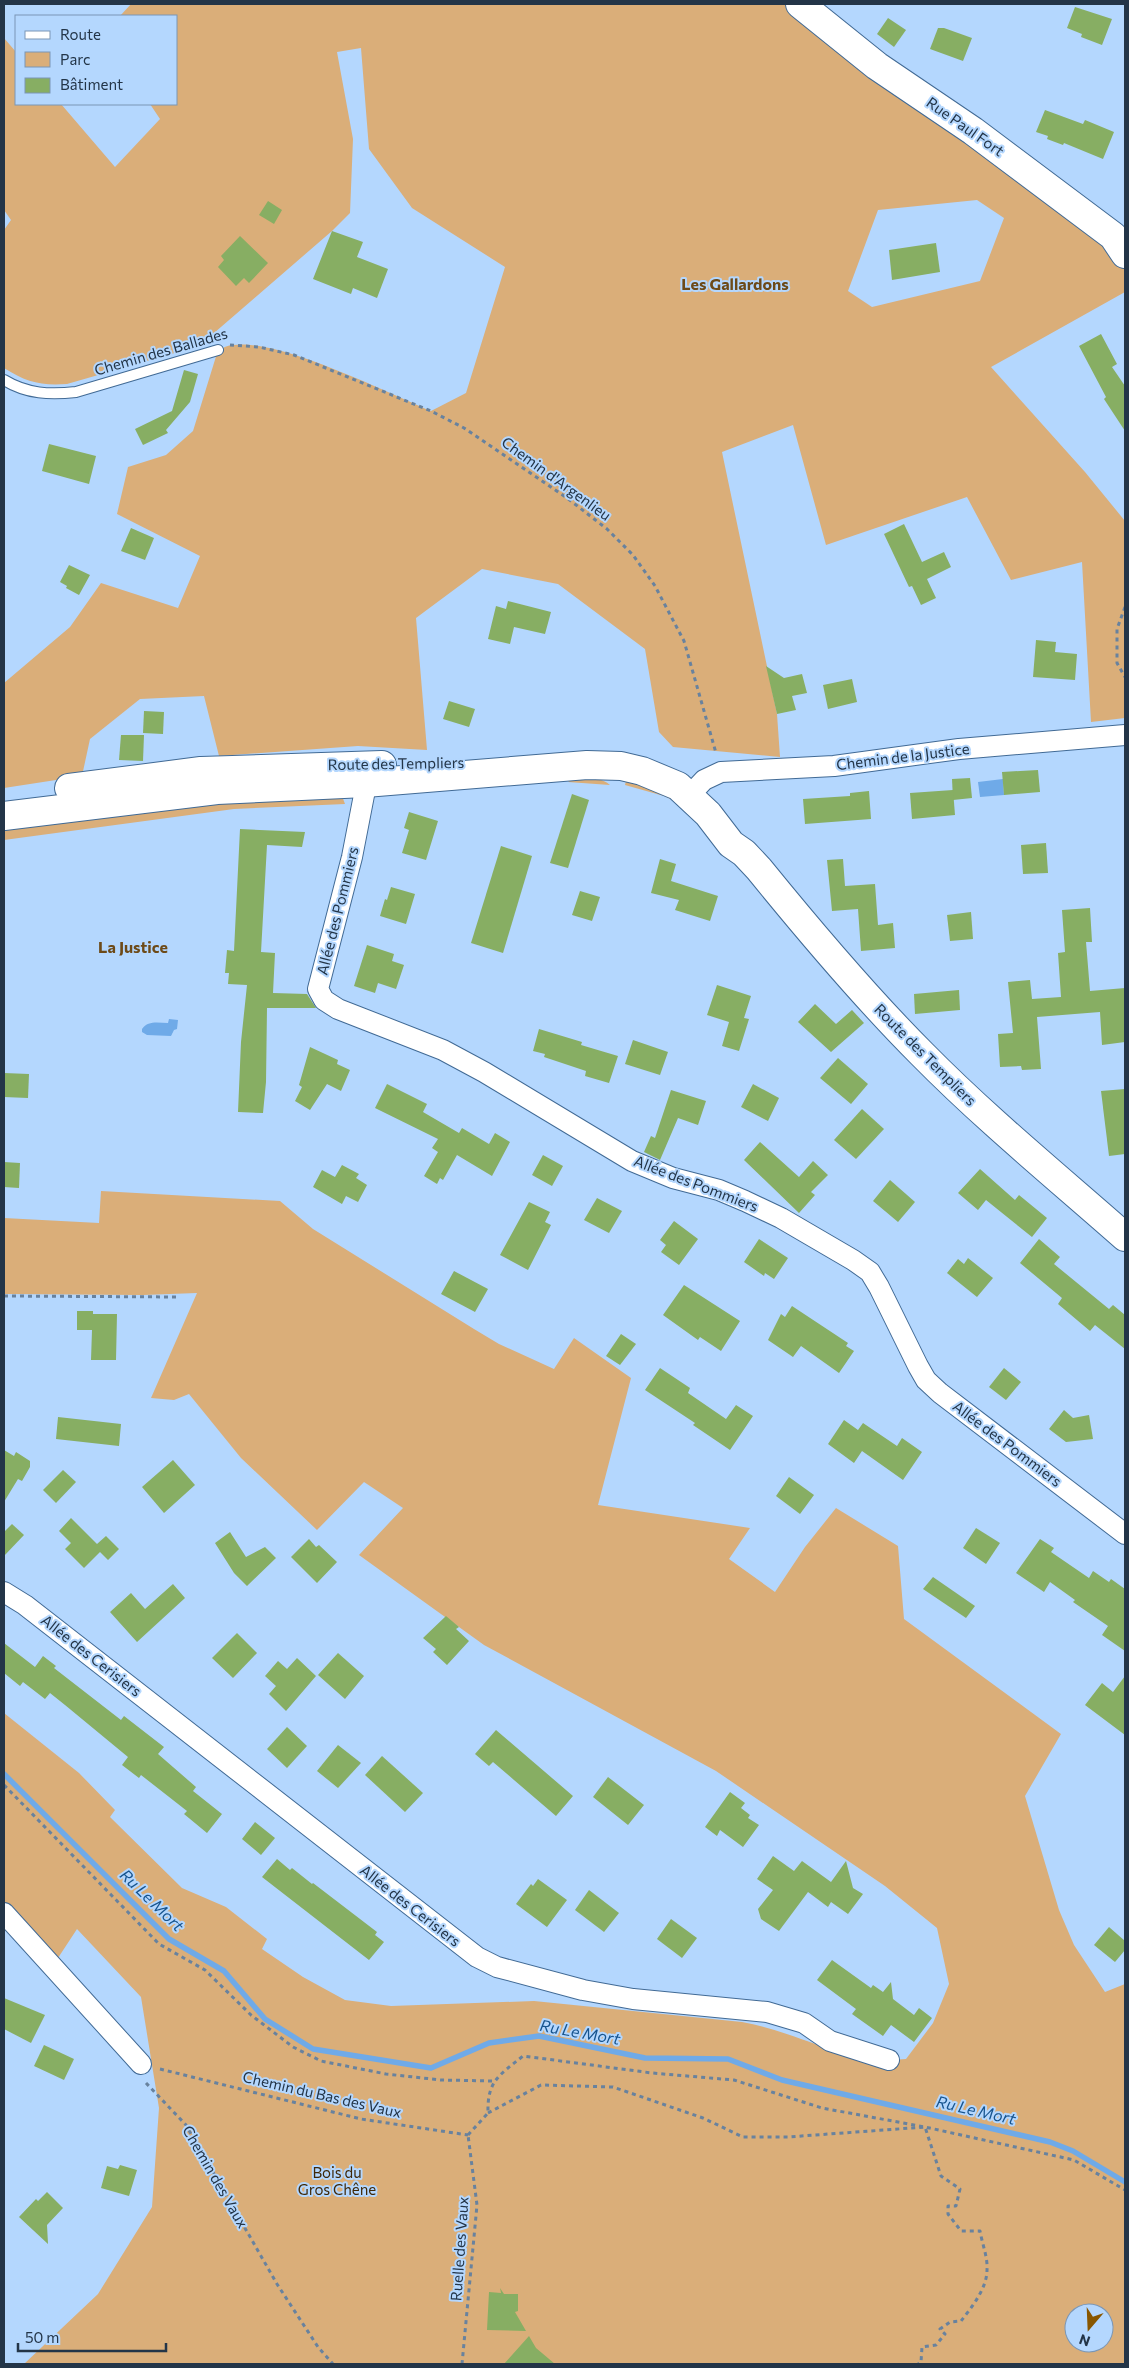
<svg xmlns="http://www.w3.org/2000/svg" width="1129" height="2368" font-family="Commissioner,sans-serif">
	<rect width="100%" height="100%" fill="#b4d7fe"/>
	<g fill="#daae79" fill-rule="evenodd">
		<path d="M131,4H787L1106,241L1125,268V292L991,367L1085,472L1125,521V718L1091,722L1082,562L1011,580L967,497L826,545L793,425L722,452L777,714L780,757L673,747L659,732L645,649L558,584L482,569L416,618L427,750L358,746L219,756L204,696L140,699L90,739L82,776L4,788V683L70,627L101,583L178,608L200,556L117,514L128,467L166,455L193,431L218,350C223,348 228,345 233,345C278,338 386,392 431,411L466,393L505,267L412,208L369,149L361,48L337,52L353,139L350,213L332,231L199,346L67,384C41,386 26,382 4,368V230L11,220L4,210V38L16,52V104H61L115,167L160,119L150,104H176V16H120ZM977,200L1004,218L980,281L872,307L848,291L878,210Z"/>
		<path d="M627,777L649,782L683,805L664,796L625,785Z"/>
		<path d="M573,778C587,778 599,776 610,785L568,782Z"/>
		<path d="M342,796L345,804L234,809L4,840V827L137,807Z"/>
		<path d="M101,1191L280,1201L313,1229L474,1329L499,1344L554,1369L574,1338L631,1378L598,1505L750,1528L729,1559L775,1592L805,1547L836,1508L898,1546L904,1619L1061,1734L1025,1796L1059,1910L1074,1945L1105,1992L1125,1984V2364H24L98,2294L152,2207L159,2108L141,1997L77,1929L58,1958L4,1903V1713L79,1773L115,1810L110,1817L182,1888L226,1907L267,1939L262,1949L303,1977L345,2000L391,2006L534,2001L742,2022C799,2032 846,2065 906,2059L933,2023L949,1984L937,1928L885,1886L716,1771L484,1645L359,1555L403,1508L364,1482L317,1530L241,1458L189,1394L174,1400L151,1398L197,1293L143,1295L4,1294V1218L99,1223ZM1074,2313H1104V2343H1074Z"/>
	</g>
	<g fill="#6faae8">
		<path d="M1003,779L1004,795L980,797L978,782Z"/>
		<path d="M169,1019L178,1020L177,1029L174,1030L171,1036L147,1035L142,1032V1029C148,1020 159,1023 168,1023Z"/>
	</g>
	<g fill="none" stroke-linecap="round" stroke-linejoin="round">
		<path stroke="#6faae8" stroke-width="5.5" d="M4,1774L169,1939L224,1971L265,2019L313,2049L431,2068L489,2043L539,2036L645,2058L728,2059L782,2080L1050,2142L1073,2151L1125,2182"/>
	</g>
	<g fill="#87ae63">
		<path d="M1075,7L1112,19L1102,45L1081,37L1082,34L1067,28Z"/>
		<path d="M888,18L906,30L894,47L877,34Z"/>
		<path d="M938,28H944L972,38L963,61L930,49Z"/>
		<path d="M1045,110L1083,124L1085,120L1114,132L1103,159L1064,143L1063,145L1047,139L1048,136L1036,132Z"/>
		<path d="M268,201L282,210L274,224L259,215Z"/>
		<path d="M332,231L363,242L357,257L388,269L377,298L353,288L351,294L313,279Z"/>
		<path d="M240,236L268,263L249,283L244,278L236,286L218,267L224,260L221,256Z"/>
		<path d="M936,243L940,272L892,280L889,250Z"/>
		<path d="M1101,334L1117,364L1112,367L1125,386V431L1104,399L1106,397L1079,346Z"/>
		<path d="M184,370L198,374L190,402L166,430L168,433L143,445L135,429L172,411Z"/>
		<path d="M49,444L96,456L89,484L42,471Z"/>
		<path d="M904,524L922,562L944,552L951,567L927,579L936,598L921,605L912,586L909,587L884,534Z"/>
		<path d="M131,528L154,538L145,560L121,551Z"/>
		<path d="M69,565L90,575L79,595L66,588L67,586L60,582Z"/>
		<path d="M508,601L551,612L545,634L514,627L510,644L488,639L496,606L506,609Z"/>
		<path d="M1036,640L1056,642L1055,652L1077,654L1075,680L1033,677Z"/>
		<path d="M766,666L784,678L802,674L807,693L792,696L796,710L777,714Z"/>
		<path d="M852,679L857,702L828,709L823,685Z"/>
		<path d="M449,701L475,709L469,727L443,719Z"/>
		<path d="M144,711L164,712L163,734L143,733Z"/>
		<path d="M121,735H144L143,761L119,760Z"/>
		<path d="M1038,770L1040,792L1004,795L1002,772Z"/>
		<path d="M970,778L972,798L953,800L952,779Z"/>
		<path d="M953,790L955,815L912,819L910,793Z"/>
		<path d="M869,791L871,819L805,824L803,799L850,796V793Z"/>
		<path d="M572,794L589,800L568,868L550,863Z"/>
		<path d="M409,812L438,821L426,860L402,853L409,830L404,828Z"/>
		<path d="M240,829L305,832L302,847L267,845L261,952L275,953L273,993L307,994L316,1008H267L266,1082L263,1113L238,1112L241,1042L247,985L228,984L229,973H225L227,950L234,951Z"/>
		<path d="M1046,843L1048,873L1023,874L1021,845Z"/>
		<path d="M501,846L532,856L503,953L471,943Z"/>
		<path d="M660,859L676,864L671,881L718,896L710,921L675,910L679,900L651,893Z"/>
		<path d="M843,859L845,886L875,884L878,925L893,923L895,948L861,951L858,909L832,911L827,860Z"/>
		<path d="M391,887L415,894L406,924L380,916L385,899L387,900Z"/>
		<path d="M580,891L600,897L592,921L572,915Z"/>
		<path d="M1090,908L1092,942H1086L1090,991L1125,988V1042L1102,1045L1100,1012L1037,1017L1041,1069L1022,1070L1021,1066L1000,1067L998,1034L1013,1033L1008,982L1030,980L1032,999L1061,997L1058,953L1065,952L1062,910Z"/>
		<path d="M971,912L973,939L950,941L947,915Z"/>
		<path d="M367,945L394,954L392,961L404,965L396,989L378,983L375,993L354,986Z"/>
		<path d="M717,985L751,996L744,1018L749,1019L739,1051L722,1046L729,1022L707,1015Z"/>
		<path d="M959,990L960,1010L915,1014L914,994Z"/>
		<path d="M815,1004L836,1024L852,1010L864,1023L831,1052L798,1022Z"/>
		<path d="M539,1029L582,1042L581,1045L618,1056L609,1083L585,1076L586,1071L544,1057L545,1054L533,1051Z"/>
		<path d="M633,1040L668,1052L660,1075L625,1064Z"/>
		<path d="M310,1047L338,1060L337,1064L350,1070L341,1091L327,1084L310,1110L295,1101L302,1087L299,1085Z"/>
		<path d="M838,1058L868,1084L851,1104L820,1078Z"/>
		<path d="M4,1073L29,1074L28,1098L4,1097Z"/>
		<path d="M387,1084L427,1104L423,1112L459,1133L462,1128L489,1144L495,1133L510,1142L492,1176L457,1155L443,1180L440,1178L437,1184L424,1176L438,1152L432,1148L438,1139L375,1108Z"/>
		<path d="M753,1084L779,1098L768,1121L741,1107Z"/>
		<path d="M1125,1089V1154L1109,1156L1101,1091Z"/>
		<path d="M671,1090L706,1101L698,1125L678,1118L660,1160L644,1152L651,1136L655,1138Z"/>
		<path d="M862,1109L884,1129L856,1159L834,1140Z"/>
		<path d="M760,1142L799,1177L813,1161L828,1175L811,1192L815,1195L799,1213L744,1160Z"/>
		<path d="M543,1155L563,1166L552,1186L532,1175Z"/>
		<path d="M4,1162L20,1163L19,1188L4,1187Z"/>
		<path d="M342,1165L359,1174L356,1178L367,1185L358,1202L346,1196L342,1204L313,1187L322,1170L335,1177Z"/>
		<path d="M980,1169L1015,1200L1019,1195L1047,1218L1032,1237L986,1200L978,1210L958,1193Z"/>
		<path d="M890,1180L915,1202L898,1222L873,1201Z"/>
		<path d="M597,1198L622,1211L609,1233L584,1220Z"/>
		<path d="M529,1202L550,1212L545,1222L551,1225L528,1270L500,1255Z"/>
		<path d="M674,1221L698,1239L679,1265L661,1252L666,1245L660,1240Z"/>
		<path d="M759,1239L788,1258L774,1279L765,1273L764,1276L744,1262Z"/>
		<path d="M1039,1239L1060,1257L1054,1264L1109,1309L1113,1305L1125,1315V1349L1095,1325L1090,1331L1058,1304L1062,1298L1020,1263Z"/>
		<path d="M968,1258L993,1278L977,1297L947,1273L958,1259L964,1264Z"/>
		<path d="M454,1271L488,1289L475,1312L441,1294Z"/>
		<path d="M684,1285L740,1321L721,1351L700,1337L698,1340L663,1315Z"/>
		<path d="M792,1306L848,1343L846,1346L854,1351L839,1373L801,1346L793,1357L768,1340L781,1314L785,1317Z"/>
		<path d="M77,1311H93V1314H117L116,1360H91L92,1330H77Z"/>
		<path d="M621,1334L636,1344L620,1365L606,1356Z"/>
		<path d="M660,1368L690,1388L688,1393L726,1419L736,1405L753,1416L730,1450L693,1425L695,1423L645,1390Z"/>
		<path d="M1004,1368L1021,1382L1006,1400L989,1387Z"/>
		<path d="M1064,1410L1073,1418L1089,1415L1093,1439L1066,1442L1049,1429Z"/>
		<path d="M58,1417L121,1424L119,1446L56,1439Z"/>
		<path d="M844,1420L858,1430L863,1423L897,1446L902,1438L922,1452L903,1480L862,1451L854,1463L828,1444Z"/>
		<path d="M4,1450L14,1456L16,1452L30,1461V1467L22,1481L18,1479L4,1502Z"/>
		<path d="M173,1460L195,1485L164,1513L142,1487Z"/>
		<path d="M63,1470L76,1482L56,1503L43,1490Z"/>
		<path d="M789,1477L814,1495L800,1514L776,1496Z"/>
		<path d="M71,1518L97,1544L106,1536L119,1549L108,1560L100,1552L84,1568L65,1549L71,1543L59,1531Z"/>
		<path d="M12,1524L24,1535L4,1556V1532Z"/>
		<path d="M976,1528L1000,1543L986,1564L963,1548Z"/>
		<path d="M230,1532L246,1557L265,1547L276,1558L247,1586L234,1573L215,1543Z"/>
		<path d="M309,1539L316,1547L319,1545L337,1562L317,1583L291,1557Z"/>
		<path d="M1040,1539L1054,1548L1051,1552L1089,1578L1093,1571L1109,1582L1111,1579L1125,1589V1651L1102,1635L1108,1626L1073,1602L1075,1600L1050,1582L1044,1592L1016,1573Z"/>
		<path d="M933,1577L975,1606L966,1618L923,1589Z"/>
		<path d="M173,1584L185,1598L137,1642L110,1612L131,1593L145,1609Z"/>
		<path d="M446,1616L459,1627L456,1629L469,1641L447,1665L433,1652L436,1649L423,1638Z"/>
		<path d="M237,1633L257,1653L233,1678L212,1658Z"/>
		<path d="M4,1643L35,1667L43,1656L56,1666L54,1668L121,1720L124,1716L164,1747L158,1754L196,1787L193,1791L222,1814L207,1833L184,1814L187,1811L141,1775L139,1778L122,1765L128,1757L65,1705L50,1693L45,1699L23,1682L20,1686L4,1673Z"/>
		<path d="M338,1653L364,1676L345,1699L318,1675Z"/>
		<path d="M297,1658L316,1676L286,1711L269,1694L276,1686L265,1676L278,1661L287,1669Z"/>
		<path d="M1125,1676V1735L1085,1705L1102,1683L1113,1692Z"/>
		<path d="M287,1727L307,1746L287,1768L267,1749Z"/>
		<path d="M496,1730L573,1796L556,1816L493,1762L489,1766L475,1754Z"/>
		<path d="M338,1745L361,1763L338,1788L317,1771Z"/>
		<path d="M382,1756L423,1793L405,1812L365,1775Z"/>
		<path d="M608,1777L644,1805L628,1825L593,1797Z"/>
		<path d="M730,1792L745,1803L741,1808L750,1815L748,1818L759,1825L743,1847L720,1830L717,1836L705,1827Z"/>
		<path d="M255,1822L275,1838L261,1855L242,1839Z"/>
		<path d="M773,1856L794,1871L802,1861L831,1882L846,1861L853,1888L863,1894L848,1914L831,1902L828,1907L808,1892L779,1931L761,1919L758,1909L773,1890L757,1879Z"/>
		<path d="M277,1859L290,1870L292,1868L312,1884L313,1883L377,1932L375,1935L384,1942L369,1960L262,1877Z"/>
		<path d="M538,1879L567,1900L547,1927L516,1904L531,1884L533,1886Z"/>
		<path d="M589,1890L619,1913L604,1932L575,1910Z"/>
		<path d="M671,1919L697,1938L682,1958L657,1939Z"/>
		<path d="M1109,1927L1125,1941V1950L1115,1962L1094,1945Z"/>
		<path d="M832,1960L871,1988L873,1985L883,1992L891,1982L893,1999L914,2015L919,2008L932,2018L914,2042L891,2025L883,2036L852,2014L856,2009L817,1980Z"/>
		<path d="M4,1998L45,2015L31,2043L4,2029Z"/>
		<path d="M44,2045L74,2059L64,2080L34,2066Z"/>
		<path d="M120,2165L137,2170L129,2196L101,2188L107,2166L118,2169Z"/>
		<path d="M47,2192L63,2208L47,2225L48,2244L19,2217L36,2199L38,2201Z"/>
		<path d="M500,2288L504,2294H518V2311L515,2312L526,2331L487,2330L489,2292L501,2293Z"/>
		<path d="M529,2336L536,2348L555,2364H504Z"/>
	</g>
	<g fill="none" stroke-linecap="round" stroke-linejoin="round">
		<g stroke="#416a95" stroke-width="12">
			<path id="lane" d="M4,380C27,394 50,395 76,392L218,350"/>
		</g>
		<g stroke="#416a95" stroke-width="22">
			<g id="street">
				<path d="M364,770L365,790L352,857L318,989L324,1000L338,1009L443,1050L484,1072L632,1161L673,1178L719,1190L745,1201L781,1218L853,1260L870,1272L879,1287L918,1366L926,1380L940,1393L1125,1534"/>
				<path d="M689,796L704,780L721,772L834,766L959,749L1125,735"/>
				<path d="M4,1592L25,1605L477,1957L497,1967L583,1990L633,1999L767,2012L804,2023L830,2041L889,2060"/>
				<path d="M4,1913L141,2064"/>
			</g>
		</g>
		<g stroke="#416a95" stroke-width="30">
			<g id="secondary">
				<path d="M800,4L877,66L973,131L1113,236L1125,254"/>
				<path d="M69,788L201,771L382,765"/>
				<path d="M4,816L217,790L365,783L587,765L621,766L642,771L678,786L708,814L731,844L744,853L759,869C811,933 864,996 922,1054C986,1119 1057,1177 1125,1237"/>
			</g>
		</g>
		<g stroke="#68829e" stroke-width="3" stroke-dasharray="4 4" stroke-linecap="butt">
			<path d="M230,345L259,347L294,355L431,411L464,428L567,498L607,529L633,555L655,586L684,641L716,753"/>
			<path d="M1125,607L1117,629V663L1125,677"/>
			<path d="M4,1296L180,1297"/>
			<path d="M4,1785L159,1944L205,1970L251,2015L293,2047L321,2061L386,2074L441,2080L494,2081"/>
			<path d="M160,2069L361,2119L468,2135"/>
			<path d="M146,2083L186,2125L277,2284L318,2347L333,2364"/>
			<path d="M488,2113L541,2085L613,2087L703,2118L743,2137H788L925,2127L941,2176L960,2189L956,2206H948V2214L961,2231H980C982,2243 988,2258 987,2270C987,2288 972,2307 961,2321L950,2322L940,2329L945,2334L936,2345L922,2347L921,2362L918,2364"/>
			<path d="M468,2135L488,2113C487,2080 500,2075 523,2056L652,2073L734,2080L822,2108L925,2127L1074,2160L1125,2190"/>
			<path d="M462,2364L477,2205L468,2135"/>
		</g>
		<use href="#lane" stroke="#fff" stroke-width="10"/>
		<use href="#street" stroke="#fff" stroke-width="20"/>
		<use href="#secondary" stroke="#fff" stroke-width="28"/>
	</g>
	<g text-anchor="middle" stroke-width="4" stroke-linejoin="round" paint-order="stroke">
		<g font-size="15" fill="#233548" stroke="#b4d7fe">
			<text transform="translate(965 127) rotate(35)" y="5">Rue Paul Fort</text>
			<text transform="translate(161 352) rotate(-16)" y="5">Chemin des Ballades</text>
			<text transform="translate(556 479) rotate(36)" y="5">Chemin d'Argenlieu</text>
			<text transform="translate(903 757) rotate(-7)" y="5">Chemin de la Justice</text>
			<text transform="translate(396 764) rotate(-1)" y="5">Route des Templiers</text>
			<text transform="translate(338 911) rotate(-76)" y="5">Allée des Pommiers</text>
			<text transform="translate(925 1055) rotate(45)" y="5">Route des Templiers</text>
			<text transform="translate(696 1184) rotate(21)" y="5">Allée des Pommiers</text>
			<text transform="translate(1007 1444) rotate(37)" y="5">Allée des Pommiers</text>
			<text transform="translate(91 1656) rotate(38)" y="5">Allée des Cerisiers</text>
			<text transform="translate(410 1906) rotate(38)" y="5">Allée des Cerisiers</text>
			<text transform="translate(322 2095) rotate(13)" y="5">Chemin du Bas des Vaux</text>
			<text transform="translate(215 2177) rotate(60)" y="5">Chemin des Vaux</text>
			<text transform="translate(460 2249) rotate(-86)" y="5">Ruelle des Vaux</text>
		</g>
		<g font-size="15" fill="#3f2808" stroke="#b4d7fe">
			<text x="337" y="2178">Bois du<tspan x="337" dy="17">Gros Chêne</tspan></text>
		</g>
		<g font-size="16" font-weight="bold" fill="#6d4a18" stroke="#b4d7fe">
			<text x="735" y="290">Les Gallardons</text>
			<text x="133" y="953">La Justice</text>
		</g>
		<g font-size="16" font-style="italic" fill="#17548e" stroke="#b4d7fe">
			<text transform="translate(152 1900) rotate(44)" y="6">Ru Le Mort</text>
			<text transform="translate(580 2032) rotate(10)" y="6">Ru Le Mort</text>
			<text transform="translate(976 2110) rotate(13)" y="6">Ru Le Mort</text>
		</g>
	</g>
	<rect width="1129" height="2368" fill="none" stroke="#233548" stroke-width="10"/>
	<rect x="15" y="15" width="162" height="90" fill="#b4d7fe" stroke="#7a96b5"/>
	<rect x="25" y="31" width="25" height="8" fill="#ffffff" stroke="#7a96b5"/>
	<text x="60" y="40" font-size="15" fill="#233548">Route</text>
	<rect x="25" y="52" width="25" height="15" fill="#daae79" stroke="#7a96b5"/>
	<text x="60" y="65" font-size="15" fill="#233548">Parc</text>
	<rect x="25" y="78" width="25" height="15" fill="#87ae63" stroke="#7a96b5"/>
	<text x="60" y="90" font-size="15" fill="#233548">Bâtiment</text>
	<g transform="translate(1089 2328) rotate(199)"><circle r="24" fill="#b4d7fe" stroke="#7a96b5"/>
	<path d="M0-4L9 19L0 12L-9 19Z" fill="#885600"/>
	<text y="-8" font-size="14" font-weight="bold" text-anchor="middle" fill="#233548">N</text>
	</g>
	<path d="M18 2343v8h148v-8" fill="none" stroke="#233548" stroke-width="2.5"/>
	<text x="25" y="2343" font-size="15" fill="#233548" stroke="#b4d7fe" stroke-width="4" paint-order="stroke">50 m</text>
</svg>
